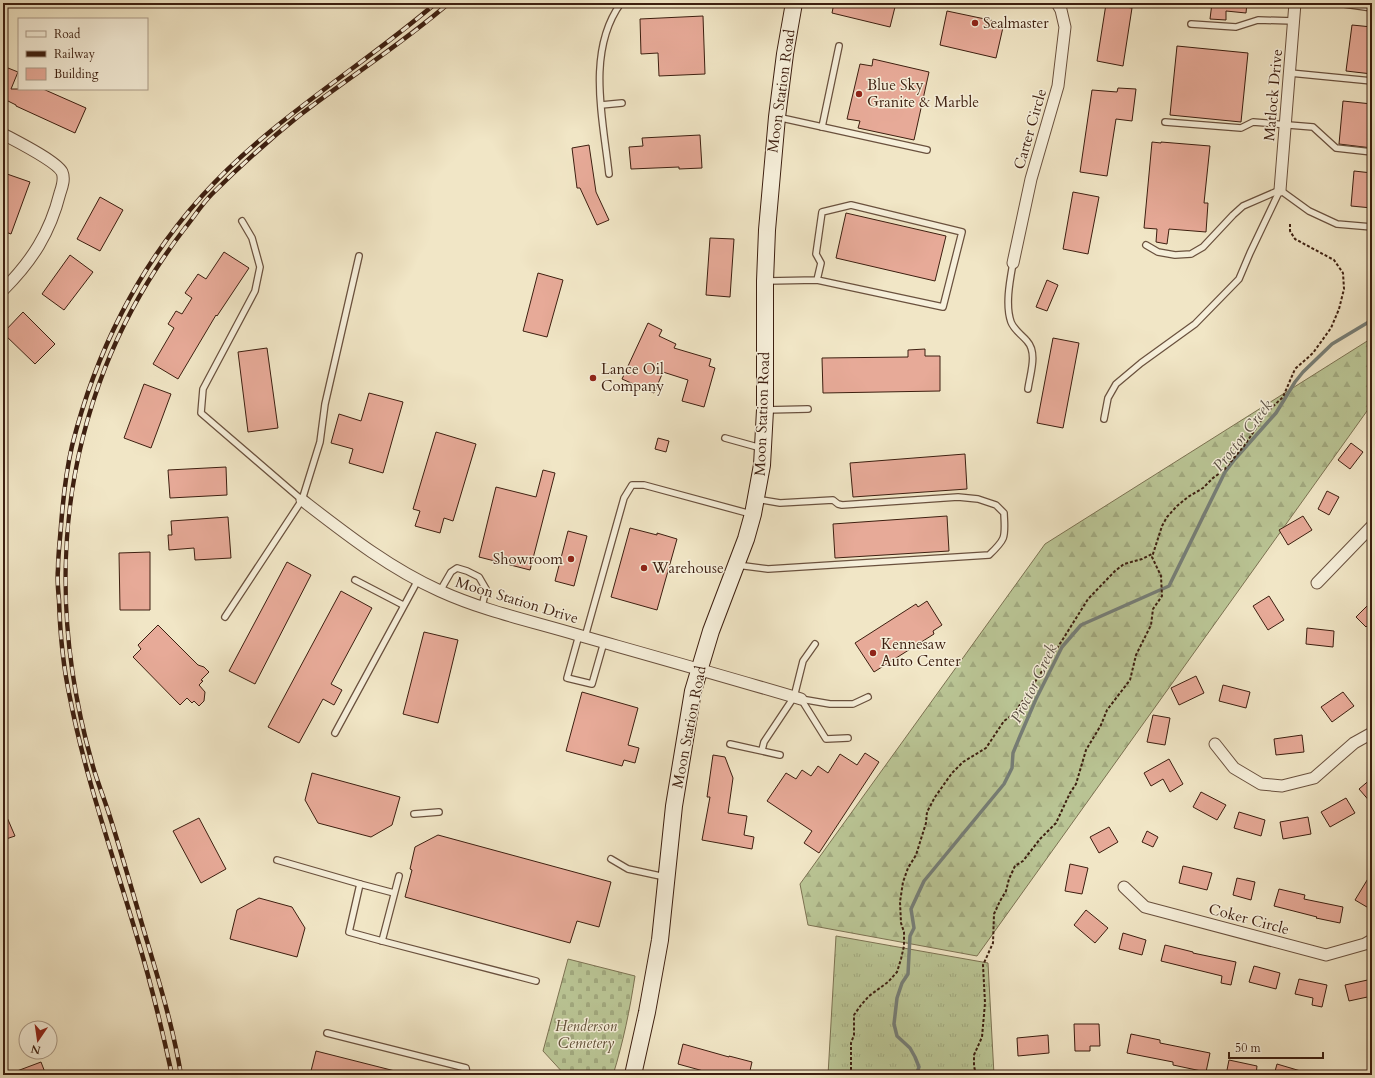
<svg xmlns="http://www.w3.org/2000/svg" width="1375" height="1078" font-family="Cardo,serif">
	<defs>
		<pattern id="grass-tufts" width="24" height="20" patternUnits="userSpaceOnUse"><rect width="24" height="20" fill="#bac595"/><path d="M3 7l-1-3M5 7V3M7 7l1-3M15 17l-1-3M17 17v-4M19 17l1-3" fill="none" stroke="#a1a97f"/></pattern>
		<pattern id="forest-firs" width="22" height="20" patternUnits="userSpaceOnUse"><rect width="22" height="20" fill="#bac595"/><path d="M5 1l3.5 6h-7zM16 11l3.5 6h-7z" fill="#a1a97f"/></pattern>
		<pattern id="cemetery-stones" width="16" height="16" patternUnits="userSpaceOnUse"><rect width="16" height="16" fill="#bac595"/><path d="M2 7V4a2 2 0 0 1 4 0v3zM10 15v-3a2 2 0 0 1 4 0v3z" fill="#a1a97f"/></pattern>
	</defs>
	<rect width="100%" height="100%" fill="#f1e6c6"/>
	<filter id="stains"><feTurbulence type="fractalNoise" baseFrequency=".005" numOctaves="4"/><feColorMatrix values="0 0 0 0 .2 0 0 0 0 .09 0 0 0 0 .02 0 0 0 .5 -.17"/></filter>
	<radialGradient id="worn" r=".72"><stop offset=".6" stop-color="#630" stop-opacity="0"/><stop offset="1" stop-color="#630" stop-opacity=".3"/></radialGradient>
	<path fill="url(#grass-tufts)" stroke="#7c7252" d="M836,936L988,963L994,1075H828Z"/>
	<path fill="url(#forest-firs)" stroke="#7c7252" d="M1372,338V404L977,956L808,925L800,884L1045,544Z"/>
	<path fill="url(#cemetery-stones)" stroke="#7c7252" d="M568,959L635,976C630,1009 623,1043 613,1075H565L543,1051Z"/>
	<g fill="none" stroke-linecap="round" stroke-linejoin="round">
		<path stroke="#767e77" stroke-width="3.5" d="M916,1075L919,1067L915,1057L910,1048L897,1036L894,1024L897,998L902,983L908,974L910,936L914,928L911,909L924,881L1004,784L1012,768L1013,753L1020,736L1036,699L1062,647L1081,625L1169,586L1225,472L1235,459L1276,413L1295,382L1303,372L1332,344L1372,320"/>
	</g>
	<g fill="#e7aa98" stroke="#3d1f10">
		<path d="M834,3H896L890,27L832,13Z"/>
		<path d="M1212,3H1247L1246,13L1226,11V20L1210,19Z"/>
		<path d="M1106,4L1132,8L1123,66L1097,61Z"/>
		<path d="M947,11L1004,23L996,58L940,45Z"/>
		<path d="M703,16L705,74L659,76L658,53L641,54L640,19Z"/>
		<path d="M1352,25L1372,27V74L1346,71Z"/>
		<path d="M1177,46L1248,53L1241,122L1170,115Z"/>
		<path d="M873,59L929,72L914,140L858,128L860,121L847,119L860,64L872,66Z"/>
		<path d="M3,66L18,72L11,89H43L86,108L75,133L16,106V105L6,100L3,106Z"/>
		<path d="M1118,88L1136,89L1132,121L1116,119L1107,176L1080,172L1092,90L1117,92Z"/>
		<path d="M1343,101L1372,104V148L1339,144Z"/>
		<path d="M700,135L702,168L679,169V167L631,169L629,147L643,146L642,138Z"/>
		<path d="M1152,142L1161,143V142L1210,146L1204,203H1208L1206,232L1169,229L1167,244L1156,242L1157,229L1144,228Z"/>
		<path d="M589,145L596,192L609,220L597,225L580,188H577L572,148Z"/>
		<path d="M1354,171L1372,173V208L1351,206Z"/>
		<path d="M7,174L30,182L11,234L3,231V185Z"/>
		<path d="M1073,192L1099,197L1088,254L1063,249Z"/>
		<path d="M100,197L123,210L100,251L77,239Z"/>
		<path d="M846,213L946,236L935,281L836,258Z"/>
		<path d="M710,238L734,239L730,297L706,295Z"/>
		<path d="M224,252L249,268L217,316L216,315L178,379L153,364L174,328L168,324L176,311L182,314L192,298L185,293L198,274L206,279Z"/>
		<path d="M70,255L93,272L64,310L42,294Z"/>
		<path d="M538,273L563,280L547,337L523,331Z"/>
		<path d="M1047,280L1058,285L1047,311L1036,307Z"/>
		<path d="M23,312L55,344L35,364L3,333Z"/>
		<path d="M648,323L662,330L659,336L676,344L674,348L711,359L709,366L715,368L704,407L682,401L688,380L663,372L654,393L622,379Z"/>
		<path d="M1053,338L1079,343L1063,428L1037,423Z"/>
		<path d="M267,348L278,428L248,432L238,352Z"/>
		<path d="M925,349V356H940V391L823,393L822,358L908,357V350Z"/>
		<path d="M144,384L171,394L151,448L124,438Z"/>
		<path d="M369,393L403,402L383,473L349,463L353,449L331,443L339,414L361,421Z"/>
		<path d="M436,432L476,444L453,521L444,518L440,533L415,526L420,511L413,509Z"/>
		<path d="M658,438L669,441L666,452L655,449Z"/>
		<path d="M1351,443L1363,452L1350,469L1338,460Z"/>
		<path d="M965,454L967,489L853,497L850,463Z"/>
		<path d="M226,467L227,495L170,498L168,470Z"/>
		<path d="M543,470L555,473L530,570L479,557L496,487L536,497Z"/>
		<path d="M1327,491L1339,497L1329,515L1318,509Z"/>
		<path d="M947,516L949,551L835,558L833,524Z"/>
		<path d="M1303,516L1312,530L1288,545L1279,530Z"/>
		<path d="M228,517L231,558L195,560L194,548L169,550L168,535H172L171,521Z"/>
		<path d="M630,528L657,535V533L677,539L657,610L611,597Z"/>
		<path d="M568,531L587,536L574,586L555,581Z"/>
		<path d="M150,552V610H120L119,553Z"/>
		<path d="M287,562L311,575L255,684L229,671Z"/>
		<path d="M341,591L372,608L331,684L342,690L334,705L323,699L299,743L268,727Z"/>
		<path d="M1269,596L1284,620L1268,630L1253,606Z"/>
		<path d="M927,601L942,625L933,631L934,634L874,672L855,643L916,604L918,607Z"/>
		<path d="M1372,601V621L1366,627L1356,617Z"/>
		<path d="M158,625L198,665L204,667L209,672L201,680L203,681L199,685L205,692L204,701L199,706L194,701L192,703L187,698L180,705L133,657L141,649L138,645Z"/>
		<path d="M1307,628L1334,631L1333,647L1306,644Z"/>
		<path d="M424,632L458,640L438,723L403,714Z"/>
		<path d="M1196,676L1204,693L1179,705L1171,688Z"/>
		<path d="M1223,685L1250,692L1246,708L1219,701Z"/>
		<path d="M582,692L638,708L628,745L639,748L635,763L624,760L622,766L566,751Z"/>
		<path d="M1343,692L1354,706L1332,722L1321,707Z"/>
		<path d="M1153,715L1170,718L1165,745L1147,742Z"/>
		<path d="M1302,735L1304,752L1276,755L1274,739Z"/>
		<path d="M865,753L879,762L819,853L804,843L812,831L767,801L786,773L796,779L802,770L811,776L818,766L828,773L840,754L857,765Z"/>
		<path d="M713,755L725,757L733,778L728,813L747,816L744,835L754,837L752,849L702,840L710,797H707Z"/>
		<path d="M1169,759L1183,784L1170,792L1163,779L1151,786L1144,773Z"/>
		<path d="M312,773L400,797L392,825L371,837L318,823L305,800Z"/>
		<path d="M1372,778V804L1359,789Z"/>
		<path d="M1201,792L1226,805L1217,820L1193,807Z"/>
		<path d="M1346,798L1355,813L1330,827L1321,812Z"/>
		<path d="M3,808L15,836L3,840Z"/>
		<path d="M1239,812L1265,820L1261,836L1234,828Z"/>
		<path d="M1308,817L1311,834L1283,839L1280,822Z"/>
		<path d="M199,818L226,869L201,883L173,831Z"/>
		<path d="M1109,827L1118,842L1099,853L1090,837Z"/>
		<path d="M1147,831L1158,837L1153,847L1142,842Z"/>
		<path d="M438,835L611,882L599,927L577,921L570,943L405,897L412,870L410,869L415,847Z"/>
		<path d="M1070,864L1088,868L1082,894L1065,891Z"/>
		<path d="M1183,866L1212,873L1207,890L1179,883Z"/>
		<path d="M1372,872V910L1355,900Z"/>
		<path d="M1237,878L1255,882L1251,900L1233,895Z"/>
		<path d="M1279,889L1305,895L1304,899L1343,907L1340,923L1316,918L1317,917L1274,906Z"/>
		<path d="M259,898L292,907L305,928L297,957L230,939L237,910Z"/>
		<path d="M1086,910L1108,928L1095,943L1074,925Z"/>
		<path d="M1123,933L1146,940L1142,955L1119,949Z"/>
		<path d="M1165,945L1193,952V953L1236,962L1231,985L1221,983L1222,976L1161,961Z"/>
		<path d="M1254,966L1280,973L1276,989L1249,982Z"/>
		<path d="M1299,979L1327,985L1322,1007L1312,1005L1313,998L1295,994Z"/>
		<path d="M1372,979V996L1349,1001L1345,985Z"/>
		<path d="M1074,1024H1099L1100,1046H1090V1051H1075Z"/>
		<path d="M1131,1034L1160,1040V1043L1210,1053L1206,1072L1173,1065V1062L1127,1053Z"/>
		<path d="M1048,1035L1049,1053L1018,1056L1017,1038Z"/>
		<path d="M683,1044L729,1057V1056L752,1062L749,1075H718L678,1064Z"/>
		<path d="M316,1051L395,1071V1075H310Z"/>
		<path d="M1229,1060L1257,1066L1256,1075H1226Z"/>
		<path d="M41,1062L46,1075H9V1074Z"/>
		<path d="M1277,1064L1304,1072V1075H1274Z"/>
	</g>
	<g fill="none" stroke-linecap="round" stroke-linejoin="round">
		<g stroke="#6a513e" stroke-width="8">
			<g id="lane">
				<path d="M1337,3L1372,8"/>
				<path d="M1191,24L1236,27L1258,20L1294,21"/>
				<path d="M1290,73L1372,81"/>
				<path d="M601,105L622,103"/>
				<path d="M777,117L927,150"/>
				<path d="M1165,122L1241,128L1253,122L1313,127L1336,148L1372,152"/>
				<path d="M822,127L839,46"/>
				<path d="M609,174C603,119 586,51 621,3"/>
				<path d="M1280,190L1309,211L1337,224L1372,227"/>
				<path d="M242,221L252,238L260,267L255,291L203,389L201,413L302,500"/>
				<path d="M1146,245L1158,252L1175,255L1191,254L1203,247L1233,215L1243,206L1280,190"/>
				<path d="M1013,263C1010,280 1005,305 1011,322C1014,330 1022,335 1027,341C1038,353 1030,374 1028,389"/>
				<path d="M767,281L817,280L943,307L962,232L851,205L822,212L816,254L821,263L817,280"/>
				<path d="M765,410L808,409"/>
				<path d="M1104,419L1108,398L1116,384L1141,363L1195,324L1239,279L1250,253L1280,190"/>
				<path d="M725,438L761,448"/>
				<path d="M737,565L768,569L989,555C1007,538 1005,537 1004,513L996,505L978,499L958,497L842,505L838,504L833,500L780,503L756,499"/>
				<path d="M355,580L403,605"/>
				<path d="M440,591L451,572L457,568L467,571L479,577L486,589L482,607"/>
				<path d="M225,617L302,500L320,442L325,404L359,256"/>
				<path d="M579,635L567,678L592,684L604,642"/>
				<path d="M585,637L624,498L632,485H644L751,514"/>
				<path d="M801,699L826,739L848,738"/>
				<path d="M801,699L830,704H853L868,697"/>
				<path d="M335,733L418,580"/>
				<path d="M730,744L780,755"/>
				<path d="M762,750L764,742L794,697L803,661L815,644"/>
				<path d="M414,814L439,812"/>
				<path d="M611,859L628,869L665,877"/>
				<path d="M277,860L360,884"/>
				<path d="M399,876L382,941L536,981"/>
				<path d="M382,941L349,932L360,884L394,893"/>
				<path d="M327,1033L466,1068L467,1075"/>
			</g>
		</g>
		<g stroke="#6a513e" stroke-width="13">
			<g id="street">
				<path d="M3,134C16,141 56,161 62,172C65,179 62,187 60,193C50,233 32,261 3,290"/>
				<path d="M1280,190L1295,3"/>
				<path d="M1013,263L1031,179L1058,86L1065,27L1061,10L1057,3"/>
				<path d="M302,500C346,534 389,568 440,591C484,611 531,621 578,635C652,656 727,677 801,699"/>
				<path d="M1317,583L1372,526"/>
				<path d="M1215,744L1234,768L1261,784L1282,786L1314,778L1354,743L1372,733"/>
				<path d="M1124,887L1145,907L1326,955L1365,944L1372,940"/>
			</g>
		</g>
		<g stroke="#3d1f10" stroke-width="18">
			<path id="secondary" d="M633,1075L647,1012L660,940L674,806L693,691L711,631L746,539L753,514L762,465L765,410V281L767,230L777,117L785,54L794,3"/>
		</g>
		<g stroke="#3d1f10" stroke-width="2" stroke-dasharray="3 2" stroke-linecap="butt">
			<path d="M851,1075V1043L854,1035V1015L861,1005L869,996L888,982L897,972L901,959L904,946V932L901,923L900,902L903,882L908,868L916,855L926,823L927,812L935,797L952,773L963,762L986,748L1004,721L1014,714L1063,639L1088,599L1115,571L1124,564L1142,559L1152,554"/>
			<path d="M976,1075L974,1066V1055L982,1037L985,1003L983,965L993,943L994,914L1000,901L1006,891L1009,879L1015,866L1023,861L1040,839L1056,823L1070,793L1076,784L1086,750L1101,725L1107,710L1130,680L1136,655L1151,625L1153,609L1162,596L1161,576L1152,557L1162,526L1167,517L1177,506L1188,497L1203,488L1213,478L1224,470L1244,446L1267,412L1283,397L1295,369L1313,353L1331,328L1339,309L1344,289L1343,273L1334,260L1295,239L1290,231V223"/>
		</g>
		<use href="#lane" stroke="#f6efda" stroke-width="5.5"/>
		<use href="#street" stroke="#f6efda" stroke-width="11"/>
		<use href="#secondary" stroke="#f6efda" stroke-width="16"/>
		<g stroke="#3d1f10" stroke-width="4.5">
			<g id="rail">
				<path d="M172,1075C162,1029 151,983 137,937C114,858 86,780 70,698C63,666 60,633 59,600C58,590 57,579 58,569C58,555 60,540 61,526C63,499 66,472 72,446C95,354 138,267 202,196C270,120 359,69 436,3"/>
				<path d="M181,1075C173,1026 158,978 144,931C133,893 122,855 110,817C105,801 99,786 94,770C55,636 54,499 105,368C125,317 152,271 185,228C194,217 202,204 212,194C240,166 270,139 300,115C349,77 402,44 449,3"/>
			</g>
		</g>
		<use href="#rail" stroke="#f6efda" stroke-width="3" stroke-dasharray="9" stroke-linecap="butt"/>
	</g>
	<g fill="#8f2418" stroke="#f6efda" stroke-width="1.5">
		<circle cx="975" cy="23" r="4"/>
		<circle cx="859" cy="94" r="4"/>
		<circle cx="593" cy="378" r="4"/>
		<circle cx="571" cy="559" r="4"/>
		<circle cx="644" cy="568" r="4"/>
		<circle cx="873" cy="653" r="4"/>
	</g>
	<g text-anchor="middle" stroke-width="3" stroke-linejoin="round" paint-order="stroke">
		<g font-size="15" fill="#3d1f10" stroke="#f6efda" text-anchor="start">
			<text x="983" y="28">Sealmaster</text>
			<text x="867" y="90">Blue Sky<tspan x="867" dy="17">Granite &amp; Marble</tspan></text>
			<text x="601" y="374">Lance Oil<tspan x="601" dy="17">Company</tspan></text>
			<text x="563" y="564" text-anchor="end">Showroom</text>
			<text x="652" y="573">Warehouse</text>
			<text x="881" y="649">Kennesaw<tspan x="881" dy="17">Auto Center</tspan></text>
		</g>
		<g font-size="15" fill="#3d1f10" stroke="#f6efda">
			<text transform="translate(781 91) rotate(-82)" y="5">Moon Station Road</text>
			<text transform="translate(1273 95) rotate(-85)" y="5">Matlock Drive</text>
			<text transform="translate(1030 129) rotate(-74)" y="5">Carter Circle</text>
			<text transform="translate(762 414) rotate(-88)" y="5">Moon Station Road</text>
			<text transform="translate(517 600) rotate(17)" y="5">Moon Station Drive</text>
			<text transform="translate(689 727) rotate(-79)" y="5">Moon Station Road</text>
			<text transform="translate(1249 919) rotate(15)" y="5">Coker Circle</text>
		</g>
		<g font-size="15" font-style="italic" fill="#625138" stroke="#f6efda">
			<text x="586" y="1031">Henderson<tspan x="586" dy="17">Cemetery</tspan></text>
		</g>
		<g font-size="16" font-style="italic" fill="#5a4f43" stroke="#f6efda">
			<text transform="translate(1242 435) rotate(-52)" y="6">Proctor Creek</text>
			<text transform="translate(1033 683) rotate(-64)" y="6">Proctor Creek</text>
		</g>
	</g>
	<rect width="1375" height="1078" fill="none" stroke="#f1e6c6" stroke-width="16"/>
	<rect x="4" y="4" width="1367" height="1070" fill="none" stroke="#3d1f10" stroke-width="2"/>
	<rect x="8" y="8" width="1359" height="1062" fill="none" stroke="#3d1f10"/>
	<rect x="18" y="18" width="130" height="72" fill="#f6efda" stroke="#ac9c89"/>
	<rect x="26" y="31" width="20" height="6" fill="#f6efda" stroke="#ac9c89"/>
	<text x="54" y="38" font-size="12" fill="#3d1f10">Road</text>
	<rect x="26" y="51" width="20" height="6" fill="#3d1f10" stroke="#ac9c89"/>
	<text x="54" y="58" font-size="12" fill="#3d1f10">Railway</text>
	<rect x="26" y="68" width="20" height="12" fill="#e7aa98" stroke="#ac9c89"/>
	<text x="54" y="78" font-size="12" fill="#3d1f10">Building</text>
	<g transform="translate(38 1040) rotate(193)"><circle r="19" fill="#f6efda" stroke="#ac9c89"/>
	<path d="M0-3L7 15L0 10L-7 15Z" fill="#8f2418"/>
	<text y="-6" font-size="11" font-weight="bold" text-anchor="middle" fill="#3d1f10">N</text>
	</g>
	<path d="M1229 1052v6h94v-6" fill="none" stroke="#3d1f10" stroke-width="2"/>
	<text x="1235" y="1052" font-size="12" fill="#3d1f10" stroke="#f6efda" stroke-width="3" paint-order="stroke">50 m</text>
	<rect width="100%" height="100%" filter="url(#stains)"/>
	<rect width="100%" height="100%" fill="url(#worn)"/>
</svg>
